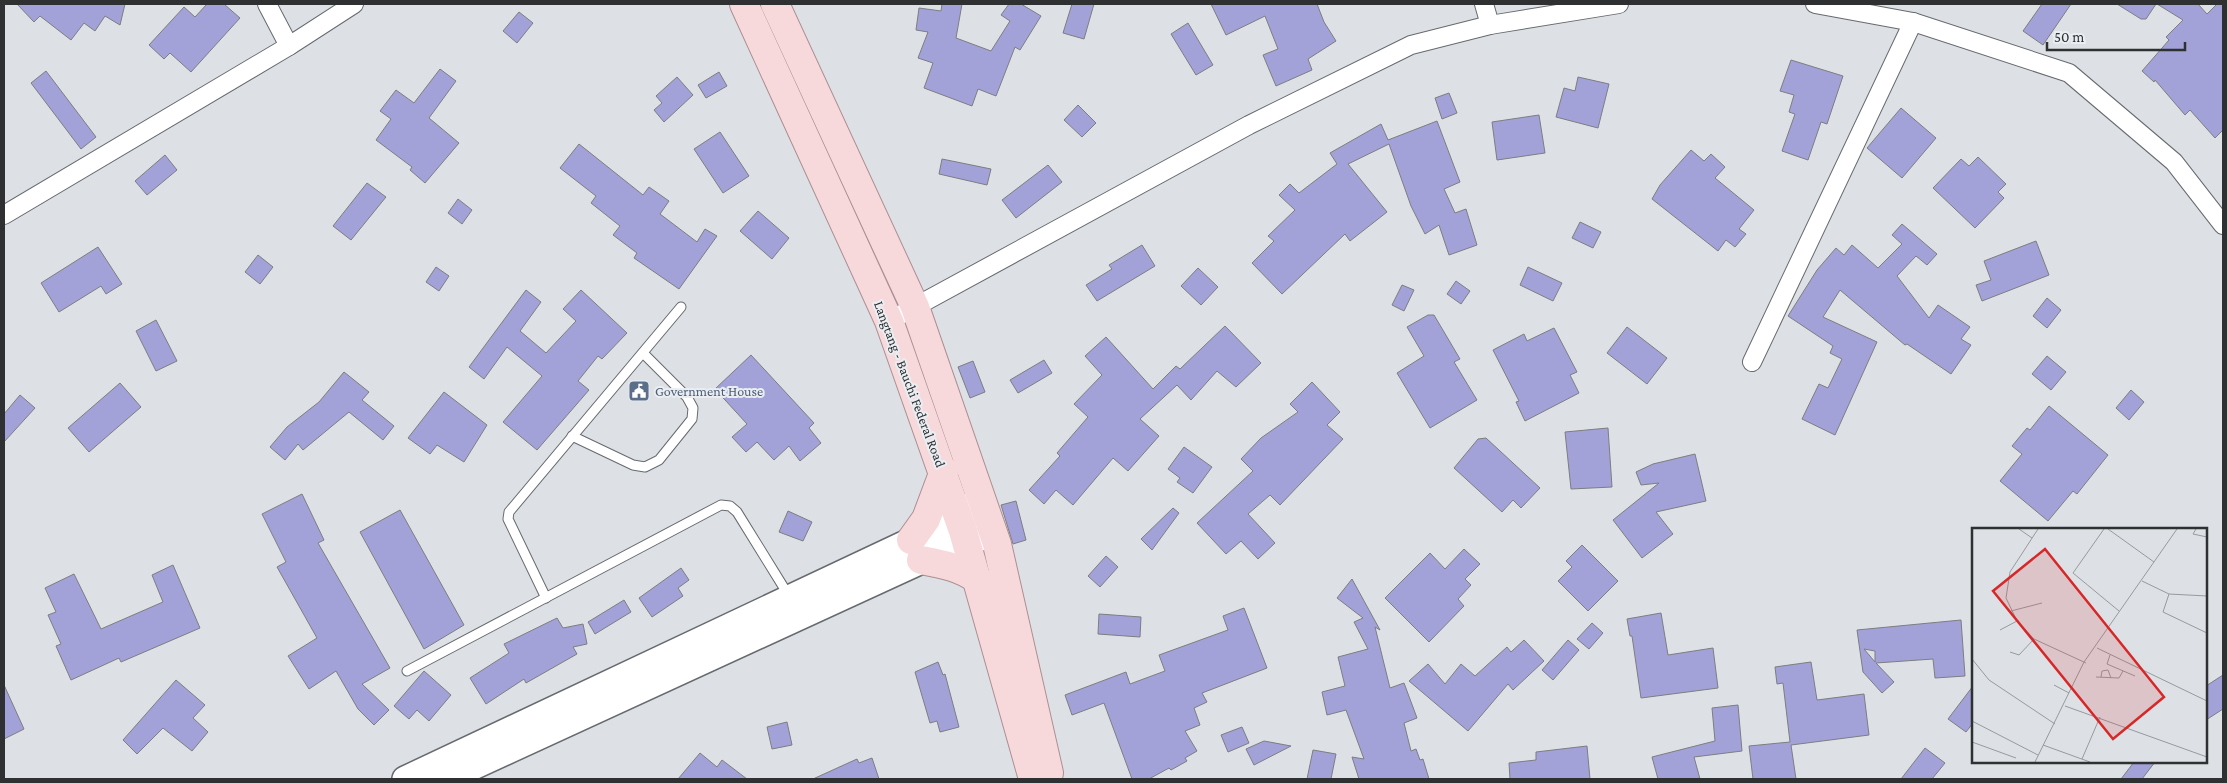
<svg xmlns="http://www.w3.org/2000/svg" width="2227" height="783" font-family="'Crimson Pro',serif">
	<rect width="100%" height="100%" fill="#dde0e5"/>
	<g fill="#a2a2d9" stroke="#7d7d82" fill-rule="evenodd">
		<path d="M17,4H125L120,25L105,16L95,31L84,23L71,40L40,16L34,22Z"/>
		<path d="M207,4H224L240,18L191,72L170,53L164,59L149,45L184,7L195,17Z"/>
		<path d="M942,4H962L956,38L991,51L1010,21L1001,15L1009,4H1021L1041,16L1020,50L1015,47L996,96L978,89L972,106L924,88L933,63L918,58L928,32L916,30L919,8L941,11Z"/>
		<path d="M1072,4H1094L1084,39L1063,33Z"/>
		<path d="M1211,4H1317L1324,22L1336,41L1308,59L1312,70L1276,86L1263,55L1278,49L1265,16L1226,35Z"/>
		<path d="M2042,4H2071L2043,45L2023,31Z"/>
		<path d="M2117,4H2156L2146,19H2141Z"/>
		<path d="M2157,4H2198L2207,14L2217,4H2223V130L2215,138L2190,110L2185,115L2155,80L2154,82L2142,71L2169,40L2166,37L2183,20Z"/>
		<path d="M519,12L533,23L517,43L503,31Z"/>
		<path d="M1188,23L1213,65L1196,75L1171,34Z"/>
		<path d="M1791,60L1843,76L1827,124L1821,122L1808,160L1782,151L1795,114L1789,112L1794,95L1780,91Z"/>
		<path d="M440,69L456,81L429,118L459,143L425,183L410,170L412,167L376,140L391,119L380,111L396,90L414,103Z"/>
		<path d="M46,71L96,137L81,149L31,83Z"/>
		<path d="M719,72L727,86L706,98L698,85Z"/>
		<path d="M677,77L693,95L664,122L654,110L662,103L656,96Z"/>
		<path d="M1578,77L1609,84L1598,128L1556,117L1564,88L1575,91Z"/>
		<path d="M1449,93L1457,113L1442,119L1435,98Z"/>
		<path d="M1078,105L1096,123L1082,137L1064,120Z"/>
		<path d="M1901,108L1936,138L1902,178L1867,148Z"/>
		<path d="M1539,115L1545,153L1497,160L1492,122Z"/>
		<path d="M1437,121L1460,182L1444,189L1455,213L1466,209L1477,245L1449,255L1439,225L1425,234L1411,206L1389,144L1348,164L1387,212L1350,241L1345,234L1282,294L1252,263L1274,241L1268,236L1295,210L1279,195L1290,184L1299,193L1337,164L1330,153L1381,124L1388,140Z"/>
		<path d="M720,132L749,176L723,193L694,149Z"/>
		<path d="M579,144L643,195L649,187L669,201L660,214L697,242L705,229L717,236L679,289L634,258L637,253L613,235L620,226L591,203L596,196L560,168Z"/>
		<path d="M1691,150L1704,161L1711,154L1725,167L1715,178L1754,210L1739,229L1746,234L1735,247L1726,240L1718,251L1652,199L1660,185Z"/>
		<path d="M165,155L177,170L147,195L135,181Z"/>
		<path d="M1978,157L2006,184L1998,192L2004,198L1975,228L1933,188L1961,159L1969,166Z"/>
		<path d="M942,159L991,169L987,185L939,174Z"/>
		<path d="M1048,165L1062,182L1016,218L1002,200Z"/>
		<path d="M367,183L386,197L351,240L333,226Z"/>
		<path d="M458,199L472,210L462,224L448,213Z"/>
		<path d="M758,211L789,238L772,259L740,231Z"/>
		<path d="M1580,222L1601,232L1593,248L1572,238Z"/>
		<path d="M1902,224L1937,254L1927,265L1916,256L1897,276L1929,318L1938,305L1970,327L1961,339L1971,345L1951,374L1907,344L1905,345L1840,290L1823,317L1877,342L1835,435L1802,419L1819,384L1828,388L1842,359L1830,353L1833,346L1788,316L1817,270L1836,248L1844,255L1852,245L1878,268L1902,244L1892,235Z"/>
		<path d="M2036,241L2049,275L1982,301L1976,285L1991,280L1984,261Z"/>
		<path d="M1142,245L1155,266L1097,301L1086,285L1112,269L1109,265Z"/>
		<path d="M98,247L122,284L106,294L101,286L59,312L41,283Z"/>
		<path d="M258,255L273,267L260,284L245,272Z"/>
		<path d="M436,267L449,276L439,291L426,282Z"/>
		<path d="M1528,267L1562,283L1553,301L1520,285Z"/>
		<path d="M1198,268L1218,287L1201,305L1181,286Z"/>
		<path d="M1456,281L1470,291L1461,304L1447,294Z"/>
		<path d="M1402,285L1414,290L1404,311L1392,305Z"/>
		<path d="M526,290L541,302L520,331L546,353L576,321L563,309L581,290L627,333L602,359L598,356L578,381L589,390L537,450L503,422L542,376L507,347L484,379L469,367Z"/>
		<path d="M2047,298L2061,310L2047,328L2033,316Z"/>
		<path d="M1428,315H1434L1460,359L1454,362L1477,400L1430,428L1397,373L1424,356L1407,327Z"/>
		<path d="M156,320L177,361L156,371L136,331Z"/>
		<path d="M1225,326L1261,363L1236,387L1217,371L1191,400L1177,385L1140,419L1159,436L1128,471L1113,458L1073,505L1056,490L1044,504L1029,490L1060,456L1057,453L1088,417L1074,404L1102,375L1085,356L1106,337L1153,389L1176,366L1180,369Z"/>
		<path d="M1627,327L1667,358L1647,384L1607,353Z"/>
		<path d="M1554,328L1577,372L1570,375L1579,393L1525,421L1516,402L1519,401L1493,350L1524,334L1527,341Z"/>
		<path d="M751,355L814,423L809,428L821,443L800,461L789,446L774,460L757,442L746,452L732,437L747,424L715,389Z"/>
		<path d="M2047,356L2066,372L2051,390L2032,374Z"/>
		<path d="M1044,360L1052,373L1018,393L1010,380Z"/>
		<path d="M973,361L985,392L970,398L958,367Z"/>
		<path d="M344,372L369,392L362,400L394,426L383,440L349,412L303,450L298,444L285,460L270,447L287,427L319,402Z"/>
		<path d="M1312,382L1340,412L1327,425L1343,439L1280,505L1270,495L1248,514L1275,543L1258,559L1241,541L1226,554L1197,523L1253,471L1241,459L1261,438L1298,412L1290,404Z"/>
		<path d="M120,383L141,407L89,452L68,428Z"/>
		<path d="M2131,390L2144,402L2129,420L2116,408Z"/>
		<path d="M444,392L487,425L464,462L437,445L430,454L408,438Z"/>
		<path d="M20,395L35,408L4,442V414Z"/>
		<path d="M2049,406L2108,455L2077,494L2073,491L2048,521L2000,481L2022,454L2012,446L2027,428L2030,430Z"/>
		<path d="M1608,428L1612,487L1571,489L1565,432Z"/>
		<path d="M1486,438L1540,488L1521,508L1513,500L1502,512L1454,468L1478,439Z"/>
		<path d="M1184,447L1212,467L1193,493L1177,482L1180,478L1168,469Z"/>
		<path d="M1695,454L1706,501L1656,512L1673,534L1642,558L1613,520L1659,483L1641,485L1636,472L1653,464Z"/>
		<path d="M302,494L324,540L318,543L390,668L362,684L389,710L374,725L358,709L336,671L309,689L288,656L317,638L277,567L286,562L262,514Z"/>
		<path d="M1016,501L1026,540L1013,544L1001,505Z"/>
		<path d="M1173,508L1179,513L1152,550L1141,539Z"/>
		<path d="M400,510L464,625L424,649L360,532Z"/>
		<path d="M788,511L812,522L803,541L779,532Z"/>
		<path d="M1582,545L1618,581L1588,611L1558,581L1572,567L1566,561Z"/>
		<path d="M1464,549L1480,564L1465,579L1471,585L1458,599L1464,606L1429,642L1385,598L1430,553L1445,569Z"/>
		<path d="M1106,556L1118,567L1100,587L1088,576Z"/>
		<path d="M173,565L200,628L121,662L119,658L71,680L56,646L61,644L48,615L56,612L45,588L74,574L101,629L163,602L152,575Z"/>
		<path d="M681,568L689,580L678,588L683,596L652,617L639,598Z"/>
		<path d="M1352,579L1380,630L1375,627L1390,688L1404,683L1417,718L1404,723L1411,751L1416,749L1420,760L1423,759L1429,779H1359L1352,757L1364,759L1346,710L1327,715L1322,692L1345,686L1338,657L1368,649L1354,622L1363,618L1337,598Z"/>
		<path d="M624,600L631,612L595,634L588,622Z"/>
		<path d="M1244,608L1267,668L1202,693L1207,702L1194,708L1200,725L1185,731L1197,751L1185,758L1187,761L1171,770L1169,768L1149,779H1132L1104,703L1072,715L1065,695L1126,672L1130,684L1165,671L1159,655L1228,630L1223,616Z"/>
		<path d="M1661,613L1668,655L1713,648L1718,688L1641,698L1632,636H1630L1627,619Z"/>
		<path d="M1099,614L1141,617L1140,637L1098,634Z"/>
		<path d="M557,618L563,628L583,624L587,644L573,647L577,654L526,683L524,679L486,704L470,678L509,653L504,644Z"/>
		<path d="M1961,620L1965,676L1935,678L1933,659L1876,663L1894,682L1882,693L1863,672L1857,630ZM1864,649L1875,651V662Z"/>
		<path d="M1592,623L1603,633L1589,649L1577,639Z"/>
		<path d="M1524,640L1544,661L1513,690L1508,684L1468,731L1409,681L1428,664L1445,684L1461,664L1475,676L1507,647L1511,652Z"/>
		<path d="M1568,640L1579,650L1553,680L1542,670Z"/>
		<path d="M938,662L943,675L945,674L959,727L940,732L937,721L930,723L915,672Z"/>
		<path d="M1811,662L1817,700L1864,694L1869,735L1791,745L1796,779H1753L1749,746L1790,742L1783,683L1777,684L1775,667Z"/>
		<path d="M424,671L451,695L429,721L417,710L409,719L394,706Z"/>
		<path d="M2223,675V709L2206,720V686Z"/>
		<path d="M176,680L205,705L193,718L208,732L192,751L163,728L137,754L123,740Z"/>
		<path d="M4,685L24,729L4,739Z"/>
		<path d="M1973,686V723L1966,732L1948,719Z"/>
		<path d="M1738,705L1742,751L1694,757L1700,779H1658L1652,757L1715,741L1712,708Z"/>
		<path d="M787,722L792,745L772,749L767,727Z"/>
		<path d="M1242,727L1249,743L1228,752L1221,735Z"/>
		<path d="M1264,741L1291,746L1254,765L1246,749Z"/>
		<path d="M1587,746L1590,779H1510L1509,763L1536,760V752Z"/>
		<path d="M1925,748L1945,763L1932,779H1901Z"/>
		<path d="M1313,750L1336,754L1331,779H1307Z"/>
		<path d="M700,753L717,767L722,760L747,779H678Z"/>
		<path d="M872,758L879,779H813L857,759L859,763Z"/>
		<path d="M2134,762H2155L2142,779H2121Z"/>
	</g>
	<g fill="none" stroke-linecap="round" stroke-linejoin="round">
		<g stroke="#666a6e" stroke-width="11">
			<g id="lane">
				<path d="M572,436L633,465L645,467L659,460L692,419L693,408L687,397L643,353"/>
				<path d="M546,598L508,519L509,512L681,307"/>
				<path d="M407,671L721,505L730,506L737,512L789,596"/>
			</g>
		</g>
		<g stroke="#666a6e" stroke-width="20">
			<g id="street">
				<path d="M267,4L289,46"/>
				<path d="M1484,4L1490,25"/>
				<path d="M1815,4L1913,22L2069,73L2174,162L2223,225"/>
				<path d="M4,215L289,46L354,4"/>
				<path d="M889,321L1249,125L1411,45L1490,25L1619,4"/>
				<path d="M1752,362L1913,22"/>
			</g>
		</g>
		<g stroke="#666a6e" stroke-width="28">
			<g id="secondary">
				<path d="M405,779L940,527H955L978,539"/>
				<path d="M447,779L952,547L963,531L979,492"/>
			</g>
		</g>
		<g stroke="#ad8e91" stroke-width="30">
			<g id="primary">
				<path d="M744,4L889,321L963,531L1033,779"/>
				<path d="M775,4L915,307L997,544L1049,773"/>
				<path d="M911,540L926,519L944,471"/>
				<path d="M921,560C942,564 960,567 978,580"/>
			</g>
		</g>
		<use href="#lane" stroke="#fff" stroke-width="9"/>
		<use href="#street" stroke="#fff" stroke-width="18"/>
		<use href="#secondary" stroke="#fff" stroke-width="25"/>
		<use href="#primary" stroke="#f7d9dc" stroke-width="28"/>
	</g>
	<defs>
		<g id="civic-square" transform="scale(1.125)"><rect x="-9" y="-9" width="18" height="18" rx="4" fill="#5c6f8a" stroke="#eaeef3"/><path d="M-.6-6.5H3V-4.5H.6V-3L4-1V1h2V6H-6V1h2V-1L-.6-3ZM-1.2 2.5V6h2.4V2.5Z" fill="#fff"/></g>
	</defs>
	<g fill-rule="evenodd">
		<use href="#civic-square" x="639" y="391"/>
	</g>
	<g text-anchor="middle" stroke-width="4" stroke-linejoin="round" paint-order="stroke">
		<g font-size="14" fill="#2e3031" stroke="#eaeef3">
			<text transform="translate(910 384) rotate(69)" y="5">Langtang - Bauchi Federal Road</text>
		</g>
		<g font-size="14" fill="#4e5e75" stroke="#eaeef3" text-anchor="start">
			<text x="655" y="396">Government House</text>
		</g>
	</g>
	<g transform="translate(1972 528)">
		<rect width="235" height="235" fill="#dde0e5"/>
		<path fill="none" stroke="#979a9d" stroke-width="1" d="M47,1L60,10M66,1L38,44L34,70L45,93L62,111L114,135M132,1L101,45L147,83M136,1L182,34M224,1L221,6L235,9M170,53L197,66L235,68M197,66L191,84L235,105M39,83L70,75M28,102L45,93M125,120L235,173M38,124L47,127L62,111M138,127L135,136L163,148M0,131L17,152L83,196M124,149L147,150L151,143M129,149L130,143L136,142L139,150M82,157L97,165M93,178L235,229M0,193L66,227M0,214L44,230M71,217L118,234M110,231L128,189M63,234L112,134L205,1"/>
		<path fill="#d62828" fill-opacity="0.15" stroke="#d62828" stroke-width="2.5" d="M73,21L192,169L141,211L21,63Z"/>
		<rect width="235" height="235" fill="none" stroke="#2e3031" stroke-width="2.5"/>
	</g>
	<rect width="2227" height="783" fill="none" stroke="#2e3031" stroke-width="10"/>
	<path d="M2047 42v8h138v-8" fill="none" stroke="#2e3031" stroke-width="2.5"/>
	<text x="2054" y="42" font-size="15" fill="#2e3031" stroke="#eaeef3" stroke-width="4" paint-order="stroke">50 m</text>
</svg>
